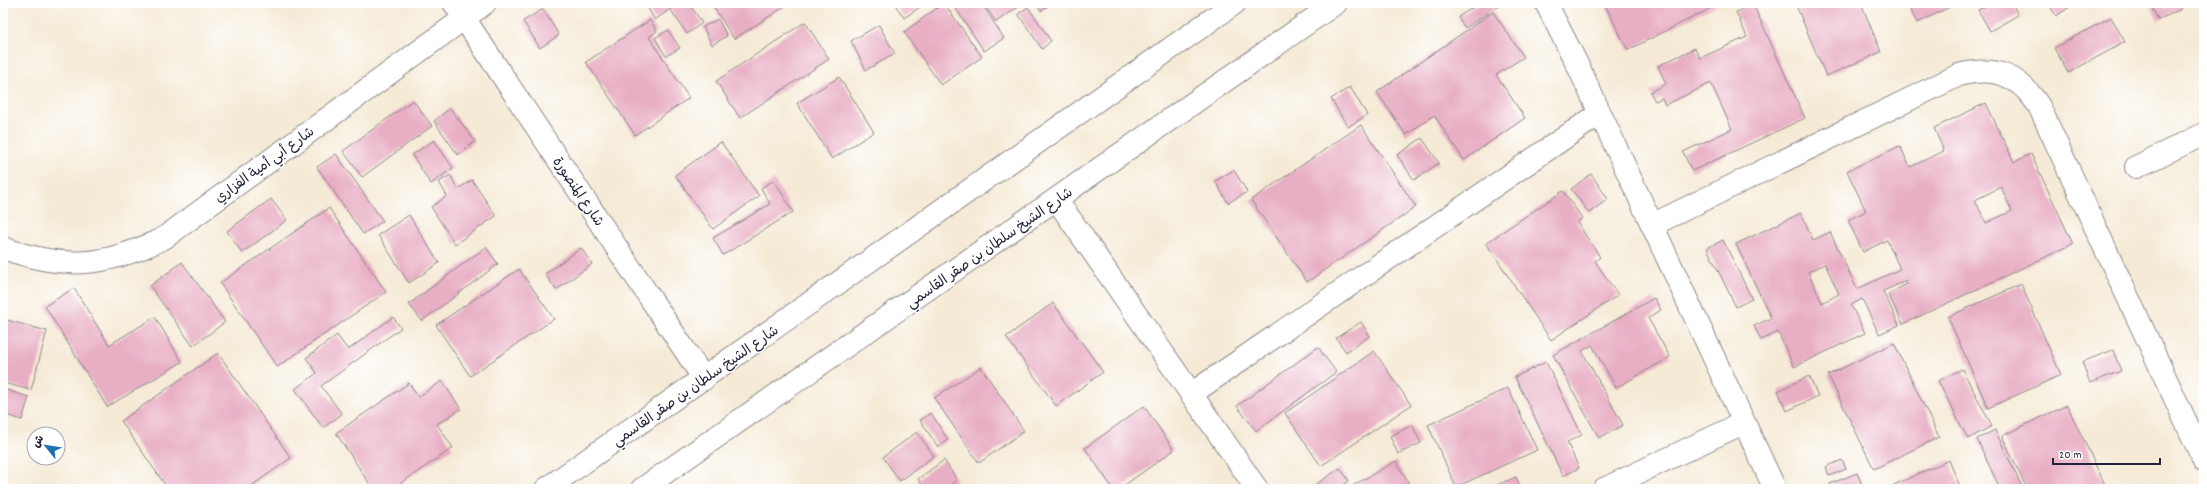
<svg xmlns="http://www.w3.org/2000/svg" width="2207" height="492" font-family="Dekko,'Playpen Sans Arabic',sans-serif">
	<rect width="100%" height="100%" fill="#fff"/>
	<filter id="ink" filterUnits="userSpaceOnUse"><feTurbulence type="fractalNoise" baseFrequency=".025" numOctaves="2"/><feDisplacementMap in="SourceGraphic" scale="8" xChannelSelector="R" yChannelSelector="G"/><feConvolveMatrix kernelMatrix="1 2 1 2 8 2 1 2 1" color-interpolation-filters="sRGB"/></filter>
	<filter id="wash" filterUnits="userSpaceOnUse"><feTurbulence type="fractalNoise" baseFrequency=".012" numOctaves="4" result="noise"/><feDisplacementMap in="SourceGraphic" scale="16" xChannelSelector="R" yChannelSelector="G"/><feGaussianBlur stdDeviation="0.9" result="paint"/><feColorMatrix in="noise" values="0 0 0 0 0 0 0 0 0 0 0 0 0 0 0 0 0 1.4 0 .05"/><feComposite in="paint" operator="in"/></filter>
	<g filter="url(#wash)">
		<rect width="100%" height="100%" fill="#f5ead6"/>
		<g id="blocks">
			<g fill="#e8aec4" fill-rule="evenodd">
				<path d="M653,3H689L702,23L687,34L670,9L655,20L647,7Z"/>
				<path d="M711,3H790L734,39Z"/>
				<path d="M900,3H926L904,18L896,6Z"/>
				<path d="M944,3L982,57L941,85L904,32Z"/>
				<path d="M952,3H981L1004,38L984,51Z"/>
				<path d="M983,3H1015L1018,7L996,22Z"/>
				<path d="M1035,3H1052L1041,11Z"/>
				<path d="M1480,3H1496L1498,7L1465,28L1458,17Z"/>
				<path d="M1604,3H1721L1628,50Z"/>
				<path d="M1795,3H1861L1881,52L1826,76Z"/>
				<path d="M1907,3H1958L1917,23Z"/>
				<path d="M1991,3H2012L2018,15L1990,31L1978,10Z"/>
				<path d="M2048,3H2076L2056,16Z"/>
				<path d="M2150,3H2178L2181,9L2158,20Z"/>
				<path d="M1753,4L1805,118L1692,171L1683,152L1732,129L1711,83L1665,105L1662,98L1655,101L1650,92L1666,84L1658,66L1695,48L1700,58L1747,37L1736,12Z"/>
				<path d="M1028,7L1051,41L1042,49L1018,14Z"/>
				<path d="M543,9L559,35L540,48L523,21Z"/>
				<path d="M1493,12L1524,57L1496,75L1525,118L1464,160L1434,115L1406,135L1377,92Z"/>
				<path d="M2111,17L2125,42L2068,73L2054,48Z"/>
				<path d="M718,19L727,36L712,45L703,27Z"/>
				<path d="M650,20L657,31L649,37L689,98L635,135L586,62Z"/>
				<path d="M805,22L829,59L740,118L716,81Z"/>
				<path d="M879,25L895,54L866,70L851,41Z"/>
				<path d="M668,30L680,48L666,56L655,38Z"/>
				<path d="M839,77L874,132L832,159L797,103Z"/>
				<path d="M1350,87L1367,115L1348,127L1331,99Z"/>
				<path d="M413,100L432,126L362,177L343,151Z"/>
				<path d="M1986,103L2014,162L2031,154L2073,244L1903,324L1888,294L1907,284L1906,281L1883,291L1899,325L1879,334L1862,299L1851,305L1865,333L1794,367L1778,332L1761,340L1754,326L1771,318L1736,244L1801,213L1813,240L1830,232L1857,289L1900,269L1887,240L1863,252L1848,220L1866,211L1847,171L1900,146L1910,167L1944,151L1934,128ZM2001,187L2012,211L1986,223L1975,200ZM1825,264L1839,294L1822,303L1808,272Z"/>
				<path d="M450,108L475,141L458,155L434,121Z"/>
				<path d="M1361,125L1416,207L1307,282L1251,200Z"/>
				<path d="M1422,138L1439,163L1414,180L1397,155Z"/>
				<path d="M434,140L453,168L431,184L412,155Z"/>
				<path d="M721,142L759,196L713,229L675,175Z"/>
				<path d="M336,154L383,221L363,234L317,167Z"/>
				<path d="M1234,170L1247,192L1228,203L1215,181Z"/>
				<path d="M1591,174L1608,199L1589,213L1571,189Z"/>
				<path d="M450,175L458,189L472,180L496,216L455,244L431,207L447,196L439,182Z"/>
				<path d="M774,180L793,212L723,255L713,238L770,204L761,188Z"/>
				<path d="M1563,191L1582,218L1577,222L1600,257L1595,261L1618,295L1551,340L1486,243Z"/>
				<path d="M271,199L287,220L242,253L227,231Z"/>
				<path d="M329,208L386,292L277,367L220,283Z"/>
				<path d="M409,215L439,263L409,283L378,235Z"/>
				<path d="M1723,240L1752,299L1736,307L1707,248Z"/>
				<path d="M486,247L498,264L422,321L409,304Z"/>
				<path d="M581,248L592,264L556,290L545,274Z"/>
				<path d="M182,262L225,322L193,346L150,286Z"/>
				<path d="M519,269L554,319L470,376L436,325Z"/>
				<path d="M2021,284L2061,375L1988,408L1948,317Z"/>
				<path d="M74,288L109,345L155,317L182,362L107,407L45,306Z"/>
				<path d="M1654,298L1661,310L1648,318L1670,357L1616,388L1592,345L1582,351L1623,425L1599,438L1553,355Z"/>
				<path d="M1053,303L1103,372L1056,406L1006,337Z"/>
				<path d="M393,317L401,328L321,386L342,414L323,428L295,389L317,373L306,358L337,335L348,350Z"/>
				<path d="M3,319L47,331L31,390L3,383Z"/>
				<path d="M1361,322L1370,336L1346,352L1336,338Z"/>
				<path d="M1894,343L1939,437L1874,469L1828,375Z"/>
				<path d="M1318,347L1336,372L1256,431L1237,406Z"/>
				<path d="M2113,350L2121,371L2090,383L2082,362Z"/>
				<path d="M1374,351L1411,405L1321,466L1285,413Z"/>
				<path d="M218,353L291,458L247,489H168L121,421Z"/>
				<path d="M1546,362L1582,435L1567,442L1579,468L1563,476L1515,377Z"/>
				<path d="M981,367L1024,431L979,463L934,398Z"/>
				<path d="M1962,369L1992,426L1968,439L1938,381Z"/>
				<path d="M1809,376L1818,396L1787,411L1778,391Z"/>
				<path d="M442,381L461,409L437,424L453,448L392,489H373L336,433L409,383L418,397Z"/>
				<path d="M1508,388L1537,450L1456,487L1428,425Z"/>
				<path d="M3,389L29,397L22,420L3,414Z"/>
				<path d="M2067,405L2107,489H2027L2002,436Z"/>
				<path d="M1144,406L1174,450L1119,489H1113L1085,448Z"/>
				<path d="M931,413L948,440L938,447L920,420Z"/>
				<path d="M1412,425L1421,443L1398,454L1390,436Z"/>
				<path d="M1995,430L2023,489H2000L1977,439Z"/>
				<path d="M917,432L934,456L900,481L883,457Z"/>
				<path d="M944,460L957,480L944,489H925L918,479Z"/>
				<path d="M1842,460L1846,469L1829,476L1826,467Z"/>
				<path d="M1949,460L1961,489H1885Z"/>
				<path d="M1396,461L1412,489H1347Z"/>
				<path d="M1340,468L1349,481L1338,489H1309Z"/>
				<path d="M1857,473L1864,489H1832L1830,484Z"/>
				<path d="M1516,477L1521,489H1487Z"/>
			</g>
		</g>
	</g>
	<g filter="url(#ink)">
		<use href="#blocks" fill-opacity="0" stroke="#8c8688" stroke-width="1"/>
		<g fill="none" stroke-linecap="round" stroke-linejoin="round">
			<g stroke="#8c8688" stroke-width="24">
				<g id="street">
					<path d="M454,3L704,379"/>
					<path d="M1546,3L1579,68L1775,489"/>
					<path d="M2136,167L2204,134"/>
					<path d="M1057,200L1257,489"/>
					<path d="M1652,225L1959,75C1995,66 2018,74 2039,106L2204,461"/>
					<path d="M3,248C65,270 105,267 164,238L485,3"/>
					<path d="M1191,394L1599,114"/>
					<path d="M1604,489L1743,423"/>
				</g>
			</g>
			<g stroke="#8c8688" stroke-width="24">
				<g id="secondary">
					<path d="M546,489L1235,3"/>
					<path d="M642,489L1336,3"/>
				</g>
			</g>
			<use href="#street" stroke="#fff" stroke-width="22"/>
			<use href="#secondary" stroke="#fff" stroke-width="22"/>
		</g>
	</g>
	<g text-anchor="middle" stroke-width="3" stroke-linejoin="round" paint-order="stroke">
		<g font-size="14" fill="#22223b" stroke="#fff">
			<text transform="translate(264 164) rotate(-36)" y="5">شارع أبي أمية الفزاري</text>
			<text transform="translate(579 191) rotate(56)" y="5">شارع المنصورة</text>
			<text transform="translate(989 247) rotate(-35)" y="5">شارع الشيخ سلطان بن صقر القاسمي</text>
			<text transform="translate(695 385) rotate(-35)" y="5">شارع الشيخ سلطان بن صقر القاسمي</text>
		</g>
	</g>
	<rect width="2207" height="492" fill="none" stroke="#fff" stroke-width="16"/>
	<g transform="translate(46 446) rotate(300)"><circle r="19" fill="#ffffff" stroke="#a7a7b1"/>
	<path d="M0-3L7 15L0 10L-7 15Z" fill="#1f6fb2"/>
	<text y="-6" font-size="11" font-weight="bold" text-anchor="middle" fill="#22223b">ش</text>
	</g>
	<path d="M2053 458v6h107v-6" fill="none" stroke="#22223b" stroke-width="2"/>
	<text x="2059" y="458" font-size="12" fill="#22223b" stroke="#ffffff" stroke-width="3" paint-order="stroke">20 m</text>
</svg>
